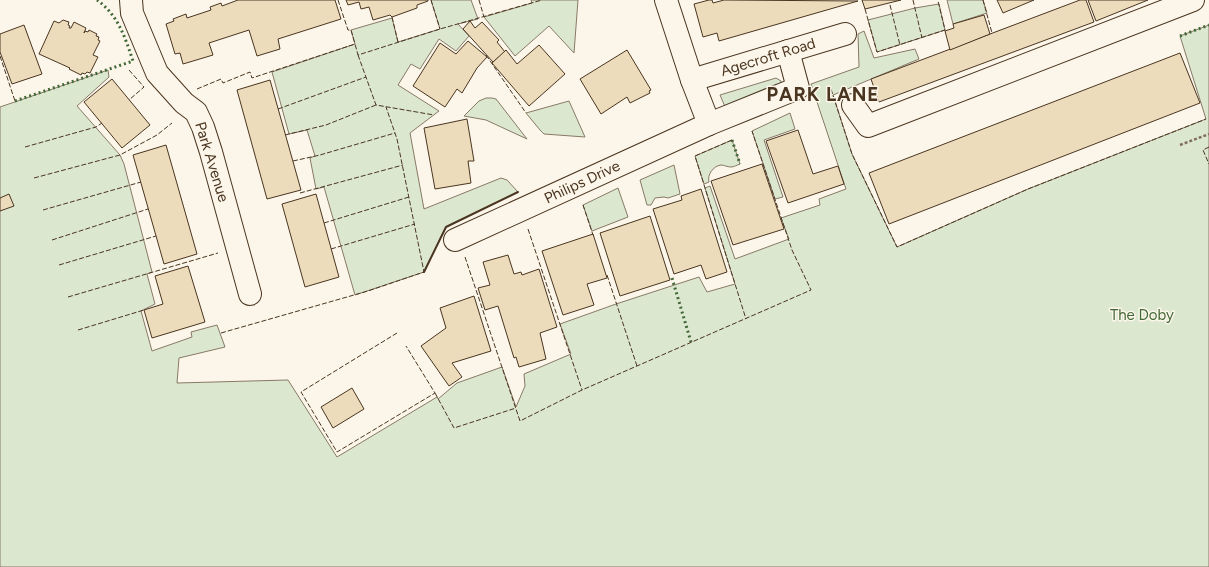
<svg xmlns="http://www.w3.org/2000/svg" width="1209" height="567" font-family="Figtree,sans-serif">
	<rect width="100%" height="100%" fill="#fbf6e9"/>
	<g fill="#dce7d0" stroke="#887966">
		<path d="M431,0H471L478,19L458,24L469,36L456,51L439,39L420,69L411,64L398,85L439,111L410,133L424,209L501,178L507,180L518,192L446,227L424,272L355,295L324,187L316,189L310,158L315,156L307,130L289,134L272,72L355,44L351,30L392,18L398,42L440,29Z"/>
		<path d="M531,0H578L574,53L549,26L515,56L484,17L532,3Z"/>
		<path d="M947,0H983L987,13L953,24Z"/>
		<path d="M939,4L945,30L877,52L868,20L915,8Z"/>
		<path d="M1209,25V567H0V107L108,70L109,77L77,106L120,155L124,164L152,272L147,274L155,304L141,311L152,351L192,337L191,332L217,325L225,347L179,358L177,383L288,380L337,457L437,397L438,399L457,383L502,367L516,407L525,386L524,374L571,354L560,324L616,304L699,277L707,292L735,284L705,188L710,186L735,259L789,239L781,218L820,205L819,199L846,189L811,84L859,67L858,34L864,31L874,58L915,49L919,59L833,95L852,154L897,247L1028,189L1206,119L1180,36Z"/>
		<path d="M776,78L781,81V83L726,109L720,95Z"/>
		<path d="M486,98H492L496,99L527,139L486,120L464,116L479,101Z"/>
		<path d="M569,101L585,137L544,134L540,130L526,113Z"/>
		<path d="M790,113L795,129L764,140L783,197L775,199L752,131Z"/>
		<path d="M732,140L740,164C737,165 734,167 731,167C727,167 724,165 721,165C713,166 707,175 709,182L704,184L695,156Z"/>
		<path d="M674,165L680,194L668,198L664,197L655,198L651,205H647L640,180Z"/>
		<path d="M618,188L628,217L592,231L583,205Z"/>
	</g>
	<g fill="#ecdcbc" stroke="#4a3520">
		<path d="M238,0H335L341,19L278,39L280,49L257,56L249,30L209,43L213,55L183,64L180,53L175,54L166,24L174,21L173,19L186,14L187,18L211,10L210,7L221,3L222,6Z"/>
		<path d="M346,0H428V1L417,5V8L392,17L390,15L373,20L369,7L361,9L359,2L348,5Z"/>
		<path d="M709,0H712L713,3L724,0L858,1L719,41L717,33L703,37L694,4Z"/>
		<path d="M862,0H901L865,9Z"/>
		<path d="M997,0H1034L1003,13Z"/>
		<path d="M1080,0H1086L1094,22L879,102L871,79Z"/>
		<path d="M1088,0H1148L1096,21Z"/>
		<path d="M984,15L990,34L950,50L945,31L954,28L953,24Z"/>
		<path d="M63,20L69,22L68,25L70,26L69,28H71L74,22L86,28L84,33L85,31L88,32L89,30L97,34L96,36L99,37L98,40L100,41L93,55L98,57L90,73L87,72L85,74L82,73L81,75L69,69L70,68L39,54L54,21L59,23Z"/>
		<path d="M470,21L475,28L482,22L499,40L497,42L505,52L493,62L463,29Z"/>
		<path d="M24,25L42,74L12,84L0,52V34Z"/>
		<path d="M468,41L487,57L477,68L462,93L457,89L445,107L413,86L440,43L456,54Z"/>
		<path d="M539,45L565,74L529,106L492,63L506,50L517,64Z"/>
		<path d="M627,50L651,90L649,91L650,93L630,103L627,97L601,114L580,79Z"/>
		<path d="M1180,53L1200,103L889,224L869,173Z"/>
		<path d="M112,79L150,125L122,148L84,102Z"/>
		<path d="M270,80L301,190L267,199L237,90Z"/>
		<path d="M467,119L474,161H468L471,183L435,189L424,128Z"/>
		<path d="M798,130L813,174L838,166L844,184L788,203L766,141Z"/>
		<path d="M166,145L197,254L164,264L133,155Z"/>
		<path d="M762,164L784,229L733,245L711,181Z"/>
		<path d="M701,189L727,272L706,279L701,265L674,274L653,209L682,200L681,196Z"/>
		<path d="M9,194L14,206L0,211V198Z"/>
		<path d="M316,194L339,277L305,287L282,204Z"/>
		<path d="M650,216L670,280L620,296L600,233Z"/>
		<path d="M593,234L607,278L587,284L594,305L563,315L542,251Z"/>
		<path d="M508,255L514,274L521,272L522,275L539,269L557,327L540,333L546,359L519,367L516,357L514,358L498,306L485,310L478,288L490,285L483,262Z"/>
		<path d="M188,266L205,322L152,338L144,310L163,304L155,276Z"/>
		<path d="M474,296L491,351L452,363L462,377L449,386L421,346L446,328L440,308Z"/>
		<path d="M352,388L364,409L333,428L321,407Z"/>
	</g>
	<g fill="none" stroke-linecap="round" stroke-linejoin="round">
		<g stroke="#4a3520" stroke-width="24">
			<g id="minor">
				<path d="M131,0L132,13L157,73L184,103L196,112L203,127L211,152L250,294"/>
				<path d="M666,0L692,80L709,124"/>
				<path d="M692,80L845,34"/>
				<path d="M853,105L868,126L1193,0"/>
				<path d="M455,240L709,124L798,88L788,51"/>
			</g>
		</g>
		<path stroke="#7f6f5c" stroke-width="2.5" stroke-dasharray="3 2" stroke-linecap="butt" d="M1180,145L1209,134"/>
		<use href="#minor" stroke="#fbf6e9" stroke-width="22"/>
		<g stroke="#436837" stroke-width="3" stroke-dasharray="2 3" stroke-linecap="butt">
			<path d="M1180,36L1209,25"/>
			<path d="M15,101L133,61C125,37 118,15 97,0"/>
			<path d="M732,140L740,164"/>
			<path d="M672,278L691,342"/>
		</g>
		<g stroke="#4a3520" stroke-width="1" stroke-dasharray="5 2" stroke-linecap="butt">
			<path d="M338,0L348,30H351L355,44"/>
			<path d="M431,0L440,29"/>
			<path d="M479,0L484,17"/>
			<path d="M913,0L922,38"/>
			<path d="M983,0L992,33"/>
			<path d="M890,5L900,45"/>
			<path d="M865,9L877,52L945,30L938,1"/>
			<path d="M392,17L398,42"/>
			<path d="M358,55L376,105L434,115"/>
			<path d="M486,55L526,113"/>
			<path d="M0,56L15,101"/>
			<path d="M129,70L144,87L129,100"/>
			<path d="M197,89L221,79L223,83L250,72L252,78L355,44L358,55L440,29L542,0"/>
			<path d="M831,89L852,154L897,247L1028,189L1206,119"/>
			<path d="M278,109L366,77"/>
			<path d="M285,135L326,125L376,105"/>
			<path d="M732,140L695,156L746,319"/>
			<path d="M25,147L96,127L102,123"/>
			<path d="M1209,147L1203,150L1209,164"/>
			<path d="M293,161L320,155L395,133"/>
			<path d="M34,178L120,155L157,135L172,123"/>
			<path d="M300,193L403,165"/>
			<path d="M583,205L593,235"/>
			<path d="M43,210L141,182"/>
			<path d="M324,223L409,197"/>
			<path d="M528,229L582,390"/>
			<path d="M52,240L148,209"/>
			<path d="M331,249L415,224"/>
			<path d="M465,257L520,421L582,390L811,290L792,250L752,131"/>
			<path d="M59,265L156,236"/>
			<path d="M607,275L637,366"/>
			<path d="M68,297L218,253"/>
			<path d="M78,330L144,310"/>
			<path d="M221,333L368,291L424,272L397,139L386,107"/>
			<path d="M397,333L301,392L337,452L435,393L406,346"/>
			<path d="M435,393L454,428L516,408"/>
		</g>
		<path stroke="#4a3520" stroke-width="2" d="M424,272L446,227L518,192"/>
	</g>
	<g text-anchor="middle" stroke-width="3" stroke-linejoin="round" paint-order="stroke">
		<g font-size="15" fill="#4a3520" stroke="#fbf6e9">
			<text transform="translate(768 57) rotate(-17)" y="5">Agecroft Road</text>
			<text transform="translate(212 162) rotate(73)" y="5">Park Avenue</text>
			<text transform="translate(582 182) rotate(-25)" y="5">Philips Drive</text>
		</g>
		<g font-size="15" fill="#436837" stroke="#fbf6e9">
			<text x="1142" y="320">The Doby</text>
		</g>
		<g font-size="19" font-weight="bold" letter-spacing="1" fill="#4a3520" stroke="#fbf6e9">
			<text x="823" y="101">PARK LANE</text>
		</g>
	</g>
</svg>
